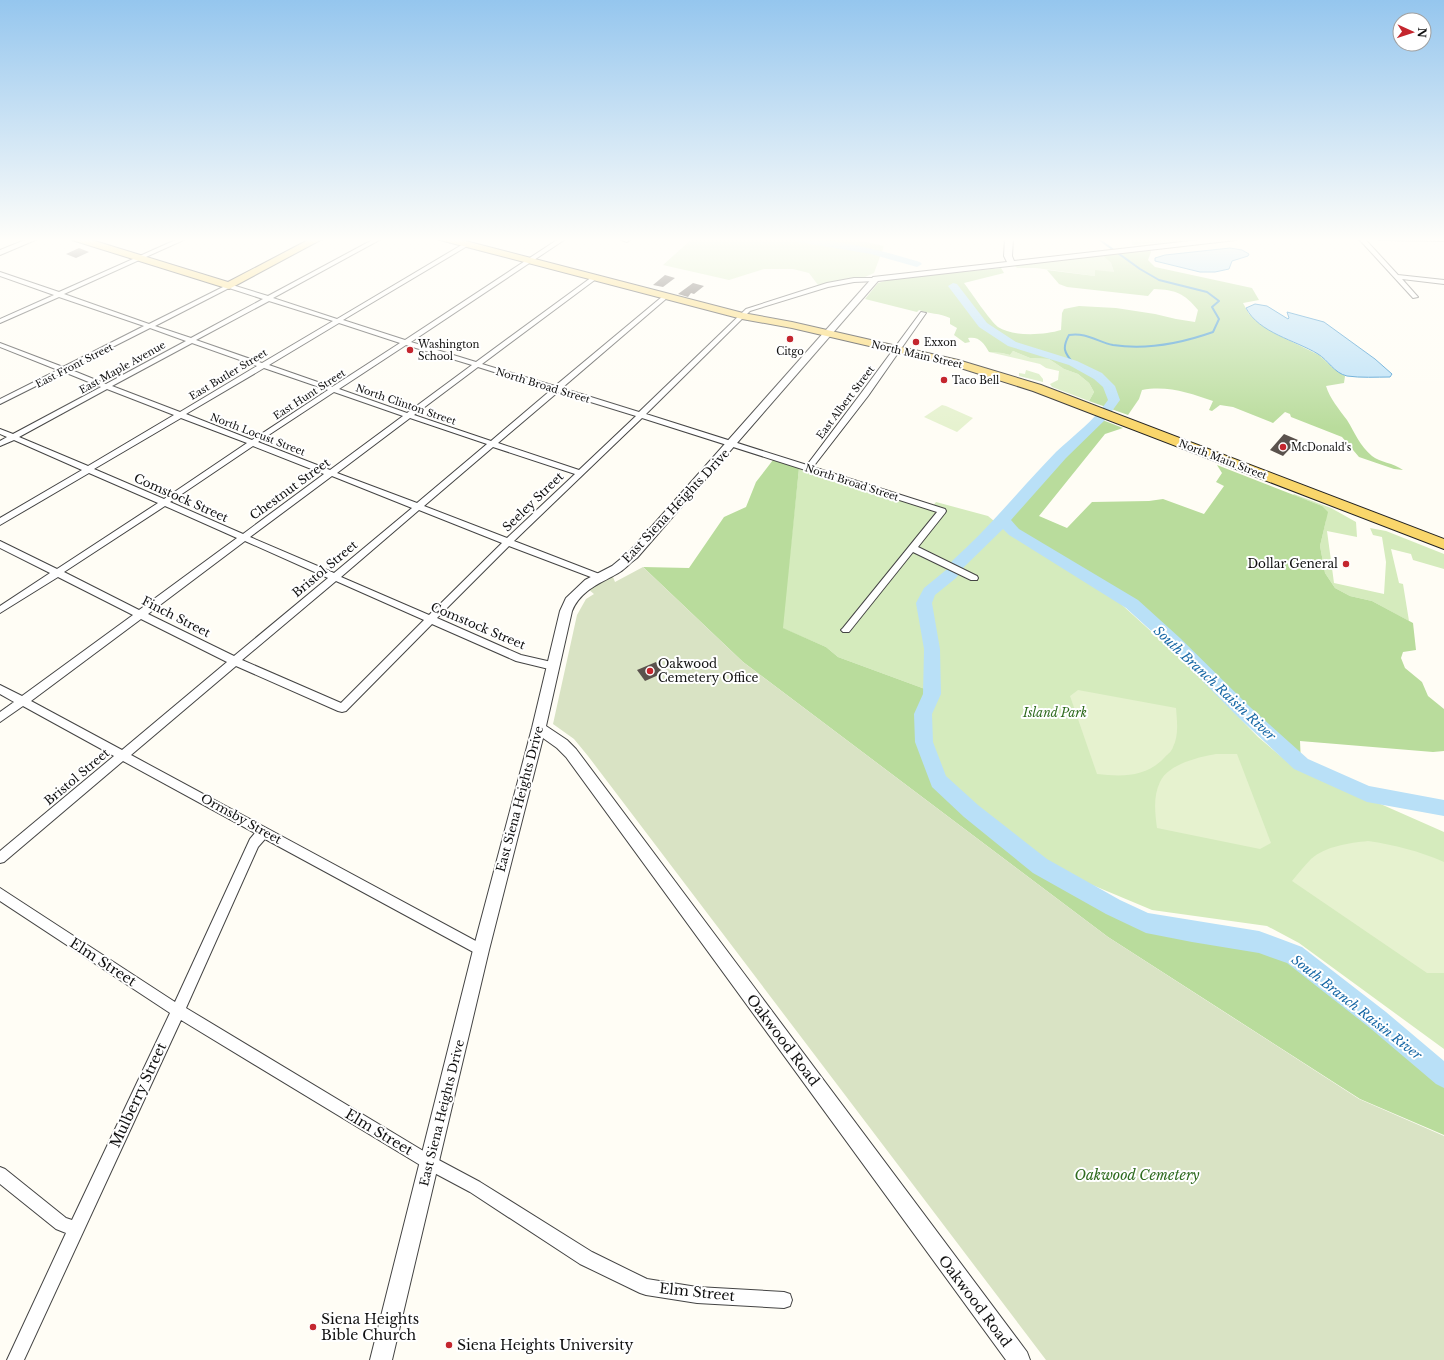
<svg xmlns="http://www.w3.org/2000/svg" width="1444" height="1360" font-family="'Libre Baskerville',serif">
	<rect width="100%" height="100%" fill="#fffdf5"/>
	<g fill="#d5ebbd">
		<path d="M693,238H849L884,246L874,273L865,277L845,279L818,285L809,273L793,269H764L729,280L663,265Z"/>
		<path d="M1130,238L1202,239L1209,238L1208,239L1141,247L1137,246L1174,241L1134,245L1132,244Z"/>
		<path d="M1102,255L1111,263L1114,272L1095,276L1036,268H1017L1015,266Z"/>
		<path d="M1013,351L1030,358L1049,359L1064,369L1078,374L1089,383L1094,392L1089,401L1052,387L1050,384L1058,380L1059,371L1046,368L1040,364L989,352L1002,353L1010,355Z"/>
		<path d="M1026,370L1039,374L1043,379V382L1019,376V373L1025,374Z"/>
		<path d="M799,468L930,510L936,502L988,516L1011,535L1121,604L1188,665L1258,737L1290,764L1444,832V1049L1299,943L1267,926L1152,910L1078,879L1012,839L969,806L942,780L932,760L925,689L838,657L826,647L782,628Z"/>
		<path d="M1294,494L1331,508L1356,522L1357,537L1327,531L1334,583L1384,594L1386,562L1382,537L1373,535L1370,528L1386,531L1444,554V569L1413,560L1411,554L1391,549L1399,583L1403,584L1409,621L1372,601L1350,596L1335,588L1325,573L1320,546L1326,520L1322,506L1293,495Z"/>
	</g>
	<g fill="#b9dc9c">
		<path d="M1150,250L1151,252L1148,260L1155,267L1252,288L1259,300L1243,303L1249,314L1276,334L1319,355L1334,369L1345,376L1344,383L1326,386C1330,399 1339,409 1347,420C1355,433 1360,446 1372,456C1379,462 1394,463 1403,470L1394,469L1359,457L1342,437L1291,417L1290,414L1285,412L1273,423L1233,407L1220,405L1212,411L1209,410L1213,401C1190,393 1167,385 1142,390L1139,399L1128,415L1089,401L1094,392L1089,383L1078,374L1064,369L1049,359L1030,358L1013,351L1010,355L1002,353L989,352C984,343 979,336 968,338L970,342L965,343L954,335L957,328L950,324V318C940,313 929,314 919,310L917,312L865,299L878,283L892,279L1001,268L1004,273L964,283C971,292 990,321 998,327C1013,337 1045,335 1061,330L1062,313L1064,309L1079,306L1116,308L1155,314L1176,319L1195,322L1198,310C1184,293 1176,290 1154,289L1148,296L1067,287L1059,284L1047,270L1095,276V270L1114,272L1111,263L1102,255Z"/>
		<path d="M1100,419L1123,428L1105,434L1039,516L1067,528L1092,502L1149,501L1163,499L1204,514L1224,486L1216,482L1222,473L1217,465L1322,506L1328,512L1320,546L1325,573L1335,588L1350,596L1372,601L1413,623L1416,650L1403,652L1401,658L1405,668L1422,682L1428,696L1444,709V751L1433,752L1300,741L1301,764L1244,712L1174,642L1132,604L1014,532L1003,520L1062,454Z"/>
		<path d="M773,460L799,468L783,628L826,647L838,657L925,689L932,694L923,714L924,742L939,781L971,811L1040,866L1113,907L1146,923L1259,942L1294,955L1444,1077V1135L1360,1099L1108,937L743,662L643,567L689,568L724,517L746,507L756,482Z"/>
	</g>
	<path fill="#d9e3c4" d="M643,567L743,662L1108,937L1359,1099L1444,1136V1360H1046L588,756L574,739L553,724L577,615L586,599L594,594L588,589L613,577L615,582Z"/>
	<g fill="#e6f2cf">
		<path d="M942,405L946,406L973,418L957,432L924,417Z"/>
		<path d="M1078,690L1176,708C1177,721 1179,735 1173,747C1172,751 1168,754 1165,757C1147,777 1123,777 1097,774L1070,696Z"/>
		<path d="M1216,754H1237L1271,843L1260,849L1157,828C1155,813 1153,796 1160,782C1168,764 1199,757 1216,754Z"/>
		<path d="M1368,841C1395,845 1419,851 1444,862V973H1427L1292,881C1298,874 1304,866 1311,859C1326,846 1349,843 1368,841Z"/>
	</g>
	<g fill="#b9e0f7" stroke="#3f96cf">
		<path d="M1230,248L1242,250L1249,254L1248,256L1232,261L1229,269L1215,272H1200L1155,261V258L1165,255Z"/>
		<path d="M1255,304L1267,306L1288,319L1289,318L1287,312L1324,322L1375,359L1392,374L1390,377C1376,377 1361,378 1347,376C1334,373 1328,360 1318,354C1295,340 1259,333 1246,308Z"/>
	</g>
	<g fill="none" stroke-linecap="round" stroke-linejoin="round">
		<path stroke="#3f96cf" stroke-width="2" d="M1073,363C1064,352 1062,348 1069,335C1086,332 1098,342 1113,345C1146,350 1182,343 1213,332L1219,319L1212,307L1219,301L1207,292L1159,280L1140,269L1097,238"/>
		<g fill="#b9e0f7" fill-rule="evenodd">
			<path d="M788,238C834,238 877,249 920,262L922,264L917,267L871,254L793,241Z"/>
			<path d="M953,283L957,284L987,323L1016,342L1077,361L1102,373L1115,386L1120,400L1107,418L1066,458L1011,520L1019,529L1138,600L1180,638L1250,707L1308,759L1369,786L1444,800V816L1367,802L1294,769L1238,717L1168,646L1126,608L1009,535L1003,529L963,568L958,569L953,568L950,564L953,560C990,527 1021,488 1056,452C1074,435 1094,421 1108,400L1103,387L1094,379L1069,365L1008,346L979,327L948,286Z"/>
			<path d="M951,569L956,570L959,574L956,578L935,595L932,603L940,649L941,694L932,714L933,742L946,776L978,805L1047,859L1120,900L1148,913L1259,931L1302,947L1386,1012L1444,1061V1088L1436,1084L1370,1028L1287,963L1259,953L1192,942L1146,933L1106,914L1033,873L964,817L932,787L915,742L914,714L923,694L924,649L916,603L924,588L946,570Z"/>
		</g>
	</g>
	<g fill="#5a524d">
		<path d="M79,248L89,252L76,258L66,254Z"/>
		<path d="M665,275L675,278L663,287L653,285Z"/>
		<path d="M693,283L704,286L694,294L691,293L688,297L678,294Z"/>
		<path d="M1284,434L1298,440L1283,456L1270,450Z"/>
		<path d="M656,662L663,673L645,681L637,670Z"/>
	</g>
	<g fill="none" stroke-linecap="round" stroke-linejoin="round">
		<g stroke="#444" stroke-width="2">
			<g id="minor">
				<path d="M180,238H188L64,294L149,324L229,284L268,296L376,238H383L273,298L337,319L465,243H469V245L343,320L405,340L560,238H567L411,342L476,362L592,277H596V279L482,364L555,386L663,296H667V298L562,388L639,412L746,309L827,283L854,278H878V280L876,281L854,282L828,287L750,311L646,414L807,465L862,392L921,312L926,313L868,396L813,467L945,509L946,511L945,513L918,547L977,576L978,578L977,580H971L913,552L849,632H843L841,630L843,628L937,512L642,418L514,541L602,575L603,577L602,579H596L509,546L437,618L521,655L556,663L558,666L556,669L553,670L516,661L432,624L346,711L342,712L338,711L236,666L131,755L485,946L487,950L485,954L481,956L477,954L265,839L258,847L186,1008L435,1158L480,1182L592,1252L647,1279L697,1287L784,1292L790,1294L792,1300L790,1306L784,1308L697,1303L646,1295L640,1293L580,1264L470,1192L425,1168L181,1020L24,1360H7L66,1233L56,1229L0,1184V1167L5,1169L66,1218L72,1220L170,1013L0,901V888L175,1002L250,839L255,833L123,761L4,862L0,863V851L114,756L23,706L0,722V712L14,702L0,694V685L22,696L133,615L58,577L0,613V606L50,573L0,548V541L57,569L158,503L89,473L0,525V518L82,470L14,440L0,446V441L7,437L0,434V429L13,434L101,387L64,372L0,404V399L58,370L0,347V343L63,367L144,326L59,297L0,323V319L54,295L0,276V272L59,292ZM229,288L263,299L191,338L155,326ZM269,301L333,321L262,363L196,340ZM339,323L400,343L332,387L269,365ZM150,328L186,341L106,384L69,369ZM192,343L257,366L180,412L112,386ZM406,345L472,365L407,413L339,389ZM478,367L551,390L491,441L414,415ZM264,368L328,390L252,440L186,414ZM107,389L174,415L88,466L19,437ZM334,392L403,416L330,470L258,442ZM558,392L636,416L579,470L498,443ZM181,418L247,443L164,499L94,469ZM410,418L487,444L417,503L337,473ZM253,446L324,474L243,534L170,502ZM493,447L575,474L507,538L424,506ZM332,476L412,508L334,573L250,537ZM165,506L237,538L139,610L64,572ZM419,510L502,543L429,615L341,577ZM245,541L328,578L234,656L148,614ZM336,581L424,620L341,703L242,660ZM141,619L227,662L122,750L31,701Z"/>
				<path d="M616,238H626L630,240L627,242Z"/>
				<path d="M1358,238H1364L1398,275L1444,280V284L1402,279L1418,297L1413,298Z"/>
			</g>
		</g>
		<g stroke="#444" stroke-width="2">
			<g id="tertiary">
				<path d="M30,238H40L0,255V250Z"/>
				<path d="M1005,238H1013L1012,256L1014,261L1217,238H1240L1236,240L878,281L637,558C631,562 626,568 620,572C602,583 581,589 572,611L546,726L567,740L576,749L1027,1352L1030,1360H1006L566,757L557,748L543,738L489,950L392,1360H370L473,950L532,728L560,611L566,598L585,580L612,566L629,552L873,277L1007,262L1004,256Z"/>
				<path d="M1375,238H1444V241L1379,240Z"/>
			</g>
		</g>
		<g stroke="#222" stroke-width="2">
			<g id="primary">
				<path d="M70,238H85L228,282L312,238H324L229,289L72,240Z"/>
				<path d="M438,238H454L743,313L792,322L958,360L1041,385L1444,539V549L1033,391L951,365L792,328L742,319L440,240Z"/>
			</g>
		</g>
		<use href="#minor" fill="#fff" fill-rule="evenodd"/>
		<use href="#tertiary" fill="#fff" fill-rule="evenodd"/>
		<use href="#primary" fill="#f9d66b" fill-rule="evenodd"/>
	</g>
	<linearGradient id="sky" x2="0" y2="1"><stop stop-color="#95c6ee"/><stop offset="0.56" stop-color="#fffefa"/><stop offset="1" stop-color="#fffefa" stop-opacity="0"/></linearGradient>
	<rect width="1444" height="428" fill="url(#sky)"/>
	<g fill="#c4262e" stroke="#fff" stroke-width="1.5">
		<circle cx="790" cy="339" r="4"/>
		<circle cx="916" cy="342" r="4"/>
		<circle cx="410" cy="350" r="4"/>
		<circle cx="944" cy="380" r="4"/>
		<circle cx="1283" cy="447" r="4"/>
		<circle cx="1346" cy="564" r="4"/>
		<circle cx="650" cy="671" r="4"/>
		<circle cx="313" cy="1327" r="4"/>
		<circle cx="449" cy="1345" r="4"/>
	</g>
	<g text-anchor="middle" stroke-width="4" stroke-linejoin="round" paint-order="stroke">
		<g font-size="10" fill="#111" stroke="#fff" text-anchor="start">
			<text x="924" y="346">Exxon</text>
			<text x="418" y="348">Washington<tspan x="418" dy="12">School</tspan></text>
			<text x="790" y="355" text-anchor="middle">Citgo</text>
			<text x="952" y="384">Taco Bell</text>
			<text x="1291" y="451">McDonald's</text>
		</g>
		<g font-size="10" fill="#111" stroke="#fff">
			<text transform="translate(917 354) rotate(13)" y="4">North Main Street</text>
			<text transform="translate(74 365) rotate(-27)" y="4">East Front Street</text>
			<text transform="translate(122 367) rotate(-29)" y="4">East Maple Avenue</text>
			<text transform="translate(228 374) rotate(-31)" y="4">East Butler Street</text>
			<text transform="translate(543 385) rotate(17)" y="4">North Broad Street</text>
			<text transform="translate(309 394) rotate(-33)" y="4">East Hunt Street</text>
			<text transform="translate(845 402) rotate(-53)" y="4">East Albert Street</text>
			<text transform="translate(406 404) rotate(19)" y="4">North Clinton Street</text>
			<text transform="translate(258 434) rotate(21)" y="4">North Locust Street</text>
			<text transform="translate(1223 459) rotate(21)" y="4">North Main Street</text>
			<text transform="translate(852 482) rotate(18)" y="4">North Broad Street</text>
		</g>
		<g font-size="12" fill="#111" stroke="#fff">
			<text transform="translate(290 489) rotate(-36)" y="4">Chestnut Street</text>
			<text transform="translate(181 498) rotate(24)" y="4">Comstock Street</text>
			<text transform="translate(533 502) rotate(-44)" y="4">Seeley Street</text>
			<text transform="translate(676 506) rotate(-47)" y="4">East Siena Heights Drive</text>
			<text transform="translate(325 569) rotate(-40)" y="4">Bristol Street</text>
			<text transform="translate(176 617) rotate(27)" y="4">Finch Street</text>
			<text transform="translate(478 626) rotate(23)" y="4">Comstock Street</text>
			<text transform="translate(77 777) rotate(-40)" y="4">Bristol Street</text>
			<text transform="translate(520 799) rotate(-75)" y="4">East Siena Heights Drive</text>
			<text transform="translate(241 819) rotate(29)" y="4">Ormsby Street</text>
			<text transform="translate(442 1113) rotate(-76)" y="4">East Siena Heights Drive</text>
		</g>
		<g font-size="12" fill="#111" stroke="#fff" text-anchor="end">
			<text x="1338" y="568">Dollar General</text>
			<text x="658" y="668" text-anchor="start">Oakwood<tspan x="658" dy="14">Cemetery Office</tspan></text>
		</g>
		<g font-size="12" font-style="italic" fill="#2f6b1f" stroke="#fff">
			<text x="1055" y="717">Island Park</text>
		</g>
		<g font-size="13" font-style="italic" fill="#1768a6" stroke="#fff">
			<text transform="translate(1215 683) rotate(43)" y="5">South Branch Raisin River</text>
			<text transform="translate(1357 1007) rotate(38)" y="5">South Branch Raisin River</text>
		</g>
		<g font-size="14" fill="#111" stroke="#fff">
			<text transform="translate(103 962) rotate(33)" y="5">Elm Street</text>
			<text transform="translate(783 1040) rotate(53)" y="5">Oakwood Road</text>
			<text transform="translate(138 1095) rotate(-65)" y="5">Mulberry Street</text>
			<text transform="translate(379 1132) rotate(31)" y="5">Elm Street</text>
			<text transform="translate(697 1292) rotate(6)" y="5">Elm Street</text>
			<text transform="translate(975 1301) rotate(53)" y="5">Oakwood Road</text>
		</g>
		<g font-size="14" font-style="italic" fill="#2f6b1f" stroke="#fff">
			<text x="1137" y="1180">Oakwood Cemetery</text>
		</g>
		<g font-size="14" fill="#111" stroke="#fff" text-anchor="start">
			<text x="321" y="1324">Siena Heights<tspan x="321" dy="16">Bible Church</tspan></text>
			<text x="457" y="1350">Siena Heights University</text>
		</g>
	</g>
	<g transform="translate(1412 32) rotate(93)"><circle r="19" fill="#ffffff" stroke="#a0a0a0"/>
	<path d="M0-3L7 15L0 10L-7 15Z" fill="#c4262e"/>
	<text y="-6" font-size="11" font-weight="bold" text-anchor="middle" fill="#111111">N</text>
	</g>
</svg>
